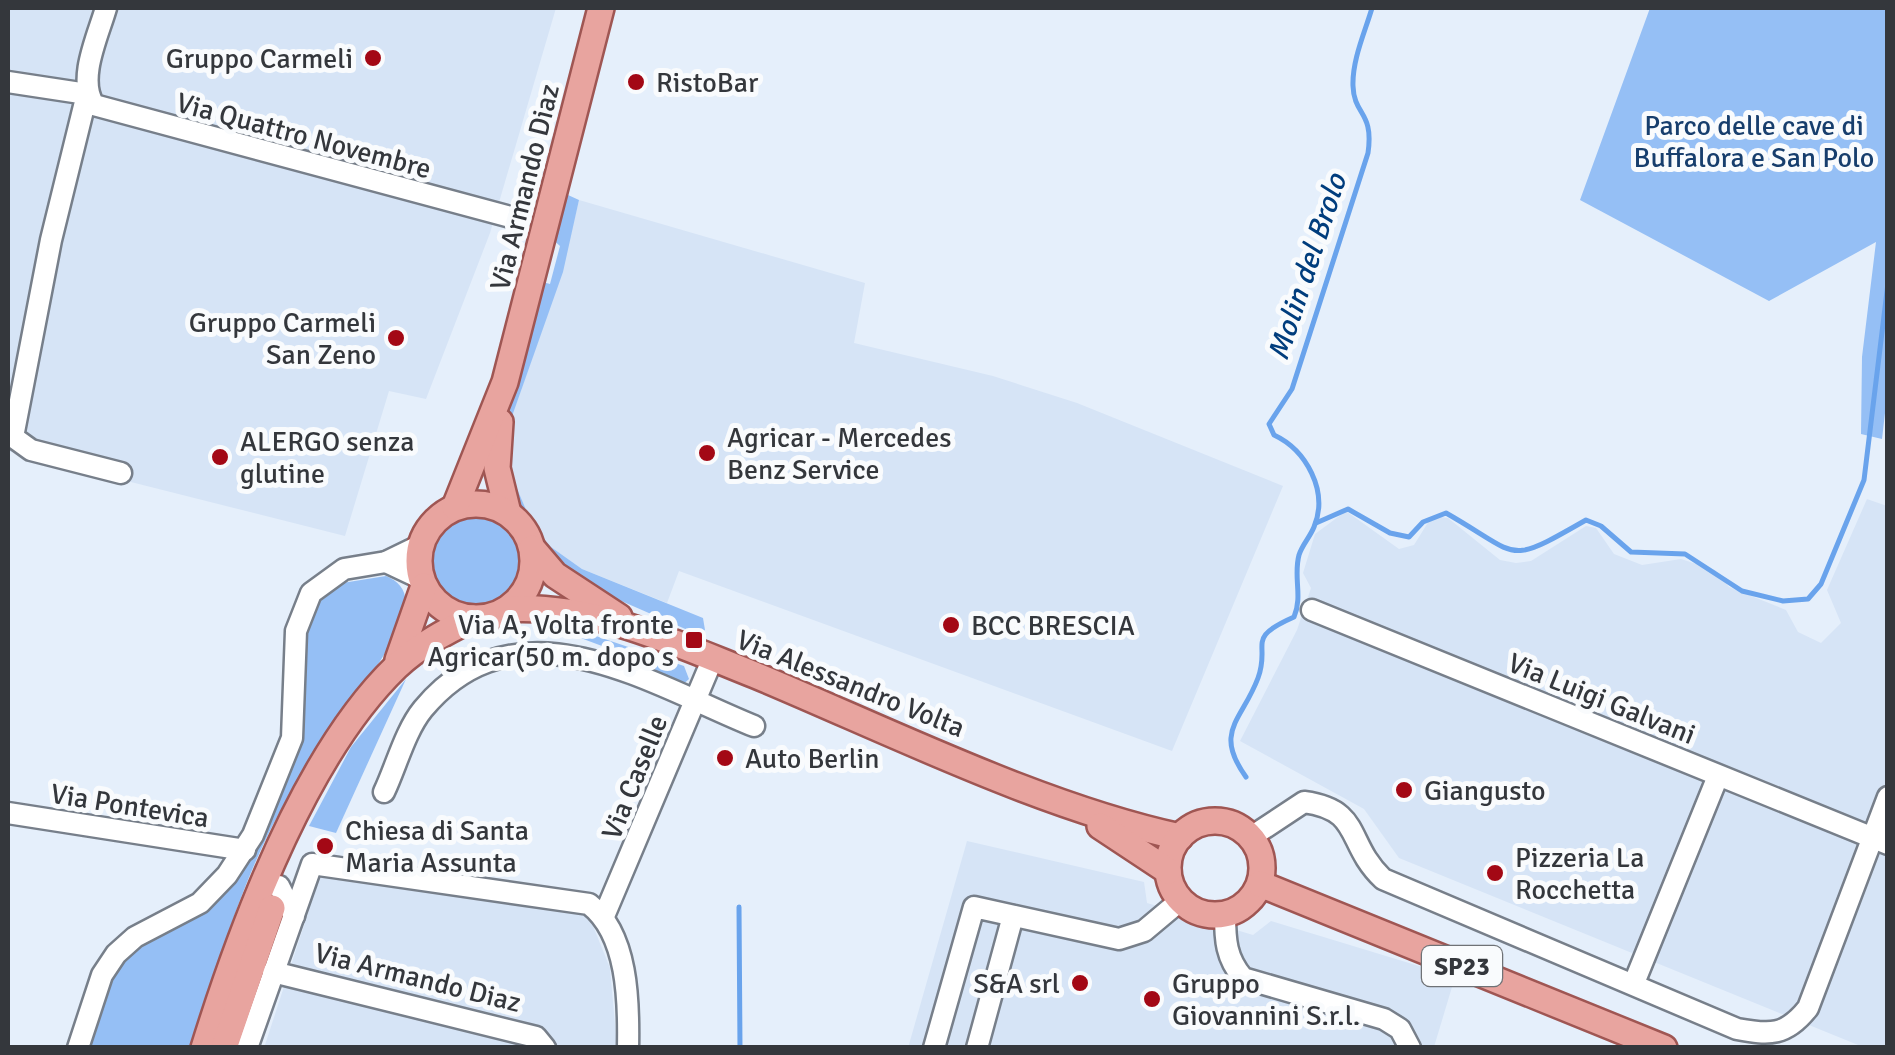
<svg xmlns="http://www.w3.org/2000/svg" width="1895" height="1055" font-family="Signika,sans-serif">
	<rect width="100%" height="100%" fill="#e5effb"/>
	<g fill="#d6e4f6">
		<path d="M8,8H556L490,233L426,399L389,391L345,536L8,451Z"/>
		<path d="M579,200L865,283L854,343L993,376L1077,403L1283,486L1172,751L679,571L667,603L582,569L551,547L533,526L512,477L510,422L562,272Z"/>
		<path d="M1867,499L1887,506V1047H1863L1399,858L1364,809L1240,741L1297,630L1311,588L1303,573L1315,534L1346,511L1399,549L1414,545L1432,516L1448,518L1500,560L1516,563L1531,561L1586,526L1596,528L1614,554L1642,565L1681,559L1715,570L1729,587L1786,610L1798,632L1821,643L1841,623L1827,590Z"/>
		<path d="M967,841L1144,882L1147,903L1253,935L1271,921L1455,977L1434,1047L908,1048Z"/>
		<path d="M318,867L587,911L610,968L617,1047L264,1048L308,913Z"/>
	</g>
	<g fill="#95bff5">
		<path d="M1650,8H1887L1888,387L1882,439L1861,434L1862,357L1876,242L1769,301L1580,200Z"/>
		<path d="M568,195L579,200L563,272L510,422L512,477L533,526L551,547L582,569L703,618L705,630L699,635L578,582L537,537L509,494L507,405L539,281L550,284L560,246L551,238L561,199Z"/>
		<circle cx="476" cy="561" r="45"/>
		<path d="M386,576C401,582 409,594 404,611C391,660 320,743 291,792C244,870 219,961 192,1047L85,1048C97,1013 106,967 138,945C159,931 185,924 207,909L302,727L303,644L311,606L336,584Z"/>
		<path d="M549,620L684,666L689,679L680,687L662,682L653,665L535,621Z"/>
		<path d="M406,679L336,833L309,826L351,747Z"/>
	</g>
	<g fill="none" stroke-linecap="round" stroke-linejoin="round">
		<g stroke="#69a3ec" stroke-width="5">
			<path d="M1888,42V63"/>
			<path d="M1316,523L1348,509L1390,533L1409,537L1423,522L1446,513C1522,556 1504,567 1586,520L1601,526L1631,552L1685,554L1742,591L1783,601L1808,599L1821,584L1864,480L1888,283"/>
			<path d="M1246,777C1213,731 1242,721 1258,678C1271,643 1244,639 1294,617C1303,596 1293,577 1299,555C1302,545 1310,537 1314,527C1329,491 1306,450 1274,435L1269,424L1292,389L1368,153C1374,111 1354,116 1353,86C1352,60 1365,32 1372,8"/>
			<path d="M739,907L740,1048"/>
		</g>
		<g stroke="#777f8a" stroke-width="25">
			<g id="minor">
				<path d="M106,8C98,36 77,79 94,105L514,218"/>
				<path d="M8,82L87,94L51,240L13,437L31,450L121,473"/>
				<path d="M386,562L422,579"/>
				<path d="M1312,610L1888,844"/>
				<path d="M384,792C396,767 405,731 423,709C517,596 648,683 754,726"/>
				<path d="M8,813L245,850"/>
				<path d="M1251,837L1304,802C1363,810 1345,843 1383,879L1737,1029C1770,1035 1786,1036 1808,1008L1888,797"/>
				<path d="M279,886L294,916"/>
				<path d="M1225,914C1225,940 1226,958 1243,978L1384,1019L1400,1029L1410,1048"/>
				<path d="M604,916L713,658"/>
				<path d="M273,972L536,1037L545,1048"/>
				<path d="M1634,983L1718,776"/>
				<path d="M78,1048L102,975L116,954L135,937L200,903L227,875L253,835L292,738L296,631L311,593L344,569L386,562L421,545"/>
				<path d="M247,1048L312,864L589,904C628,934 629,1001 628,1048"/>
				<path d="M934,1048L974,907L1119,939L1144,931L1181,900"/>
				<path d="M977,1048L1013,916"/>
			</g>
		</g>
		<g stroke="#9f5653" stroke-width="30">
			<g id="major">
				<path d="M500,422L497,468L508,513"/>
				<circle cx="476" cy="561" r="57"/>
				<path d="M455,507L505,382L601,8"/>
				<path d="M532,548L555,575L619,617"/>
				<path d="M508,609C594,604 677,644 755,675C887,730 1041,807 1180,837"/>
				<path d="M398,660L424,586"/>
				<circle cx="1215" cy="868" r="47"/>
				<path d="M1100,826L1168,871"/>
				<path d="M1260,884L1664,1048"/>
				<path d="M204,1048C241,929 305,755 396,667C418,646 445,632 473,618"/>
				<path d="M224,1048L272,908"/>
			</g>
		</g>
		<use href="#minor" stroke="#fff" stroke-width="20"/>
		<use href="#major" stroke="#e8a49f" stroke-width="25"/>
	</g>
	<g fill="#a30815" stroke="#f9fbfd" stroke-width="4">
		<circle cx="373" cy="58" r="10"/>
		<circle cx="636" cy="82" r="10"/>
		<circle cx="396" cy="338" r="10"/>
		<circle cx="707" cy="453" r="10"/>
		<circle cx="220" cy="457" r="10"/>
		<circle cx="951" cy="625" r="10"/>
		<rect x="684" y="630" width="20" height="20" rx="5"/>
		<circle cx="725" cy="758" r="10"/>
		<circle cx="1404" cy="790" r="10"/>
		<circle cx="325" cy="846" r="10"/>
		<circle cx="1495" cy="873" r="10"/>
		<circle cx="1080" cy="983" r="10"/>
		<circle cx="1152" cy="999" r="10"/>
	</g>
	<g text-anchor="middle" stroke-width="10" stroke-linejoin="round" paint-order="stroke">
		<rect fill="#f9fbfd" stroke="#6f7276" stroke-width="2.5" x="1422" y="946" width="80" height="40" rx="8"/>
		<g font-size="25" font-weight="bold" fill="#34373c">
			<text x="1462" y="975">SP23</text>
		</g>
		<g font-size="28" fill="#34373c" stroke="#f9fbfd" text-anchor="start">
			<text x="353" y="68" text-anchor="end">Gruppo Carmeli</text>
			<text x="656" y="92">RistoBar</text>
			<text x="376" y="332" text-anchor="end">Gruppo Carmeli<tspan x="376" dy="32">San Zeno</tspan></text>
			<text x="727" y="447">Agricar - Mercedes<tspan x="727" dy="32">Benz Service</tspan></text>
			<text x="240" y="451">ALERGO senza<tspan x="240" dy="32">glutine</tspan></text>
			<text x="674" y="634" text-anchor="end">Via A, Volta fronte<tspan x="674" dy="32">Agricar(50 m. dopo s</tspan></text>
			<text x="971" y="635">BCC BRESCIA</text>
			<text x="745" y="768">Auto Berlin</text>
			<text x="1424" y="800">Giangusto</text>
			<text x="345" y="840">Chiesa di Santa<tspan x="345" dy="32">Maria Assunta</tspan></text>
			<text x="1515" y="867">Pizzeria La<tspan x="1515" dy="32">Rocchetta</tspan></text>
			<text x="1060" y="993" text-anchor="end">S&amp;A srl</text>
			<text x="1172" y="993">Gruppo<tspan x="1172" dy="32">Giovannini S.r.l.</tspan></text>
		</g>
		<g font-size="28" fill="#173e6d" stroke="#f9fbfd">
			<text x="1754" y="135">Parco delle cave di<tspan x="1754" dy="32">Buffalora e San Polo</tspan></text>
		</g>
		<g font-size="28" fill="#34373c" stroke="#f9fbfd">
			<text transform="translate(304 135) rotate(15)" y="10">Via Quattro Novembre</text>
			<text transform="translate(524 187) rotate(-76)" y="10">Via Armando Diaz</text>
			<text transform="translate(851 683) rotate(22)" y="10">Via Alessandro Volta</text>
			<text transform="translate(1602 698) rotate(22)" y="10">Via Luigi Galvani</text>
			<text transform="translate(634 777) rotate(-68)" y="10">Via Caselle</text>
			<text transform="translate(130 805) rotate(9)" y="10">Via Pontevica</text>
			<text transform="translate(418 977) rotate(14)" y="10">Via Armando Diaz</text>
		</g>
		<g font-size="30" font-style="italic" fill="#003d7d" stroke="#f9fbfd">
			<text transform="translate(1307 267) rotate(-72)" y="10">Molin del Brolo</text>
		</g>
	</g>
	<rect width="1895" height="1055" fill="none" stroke="#34373c" stroke-width="20"/>
</svg>
